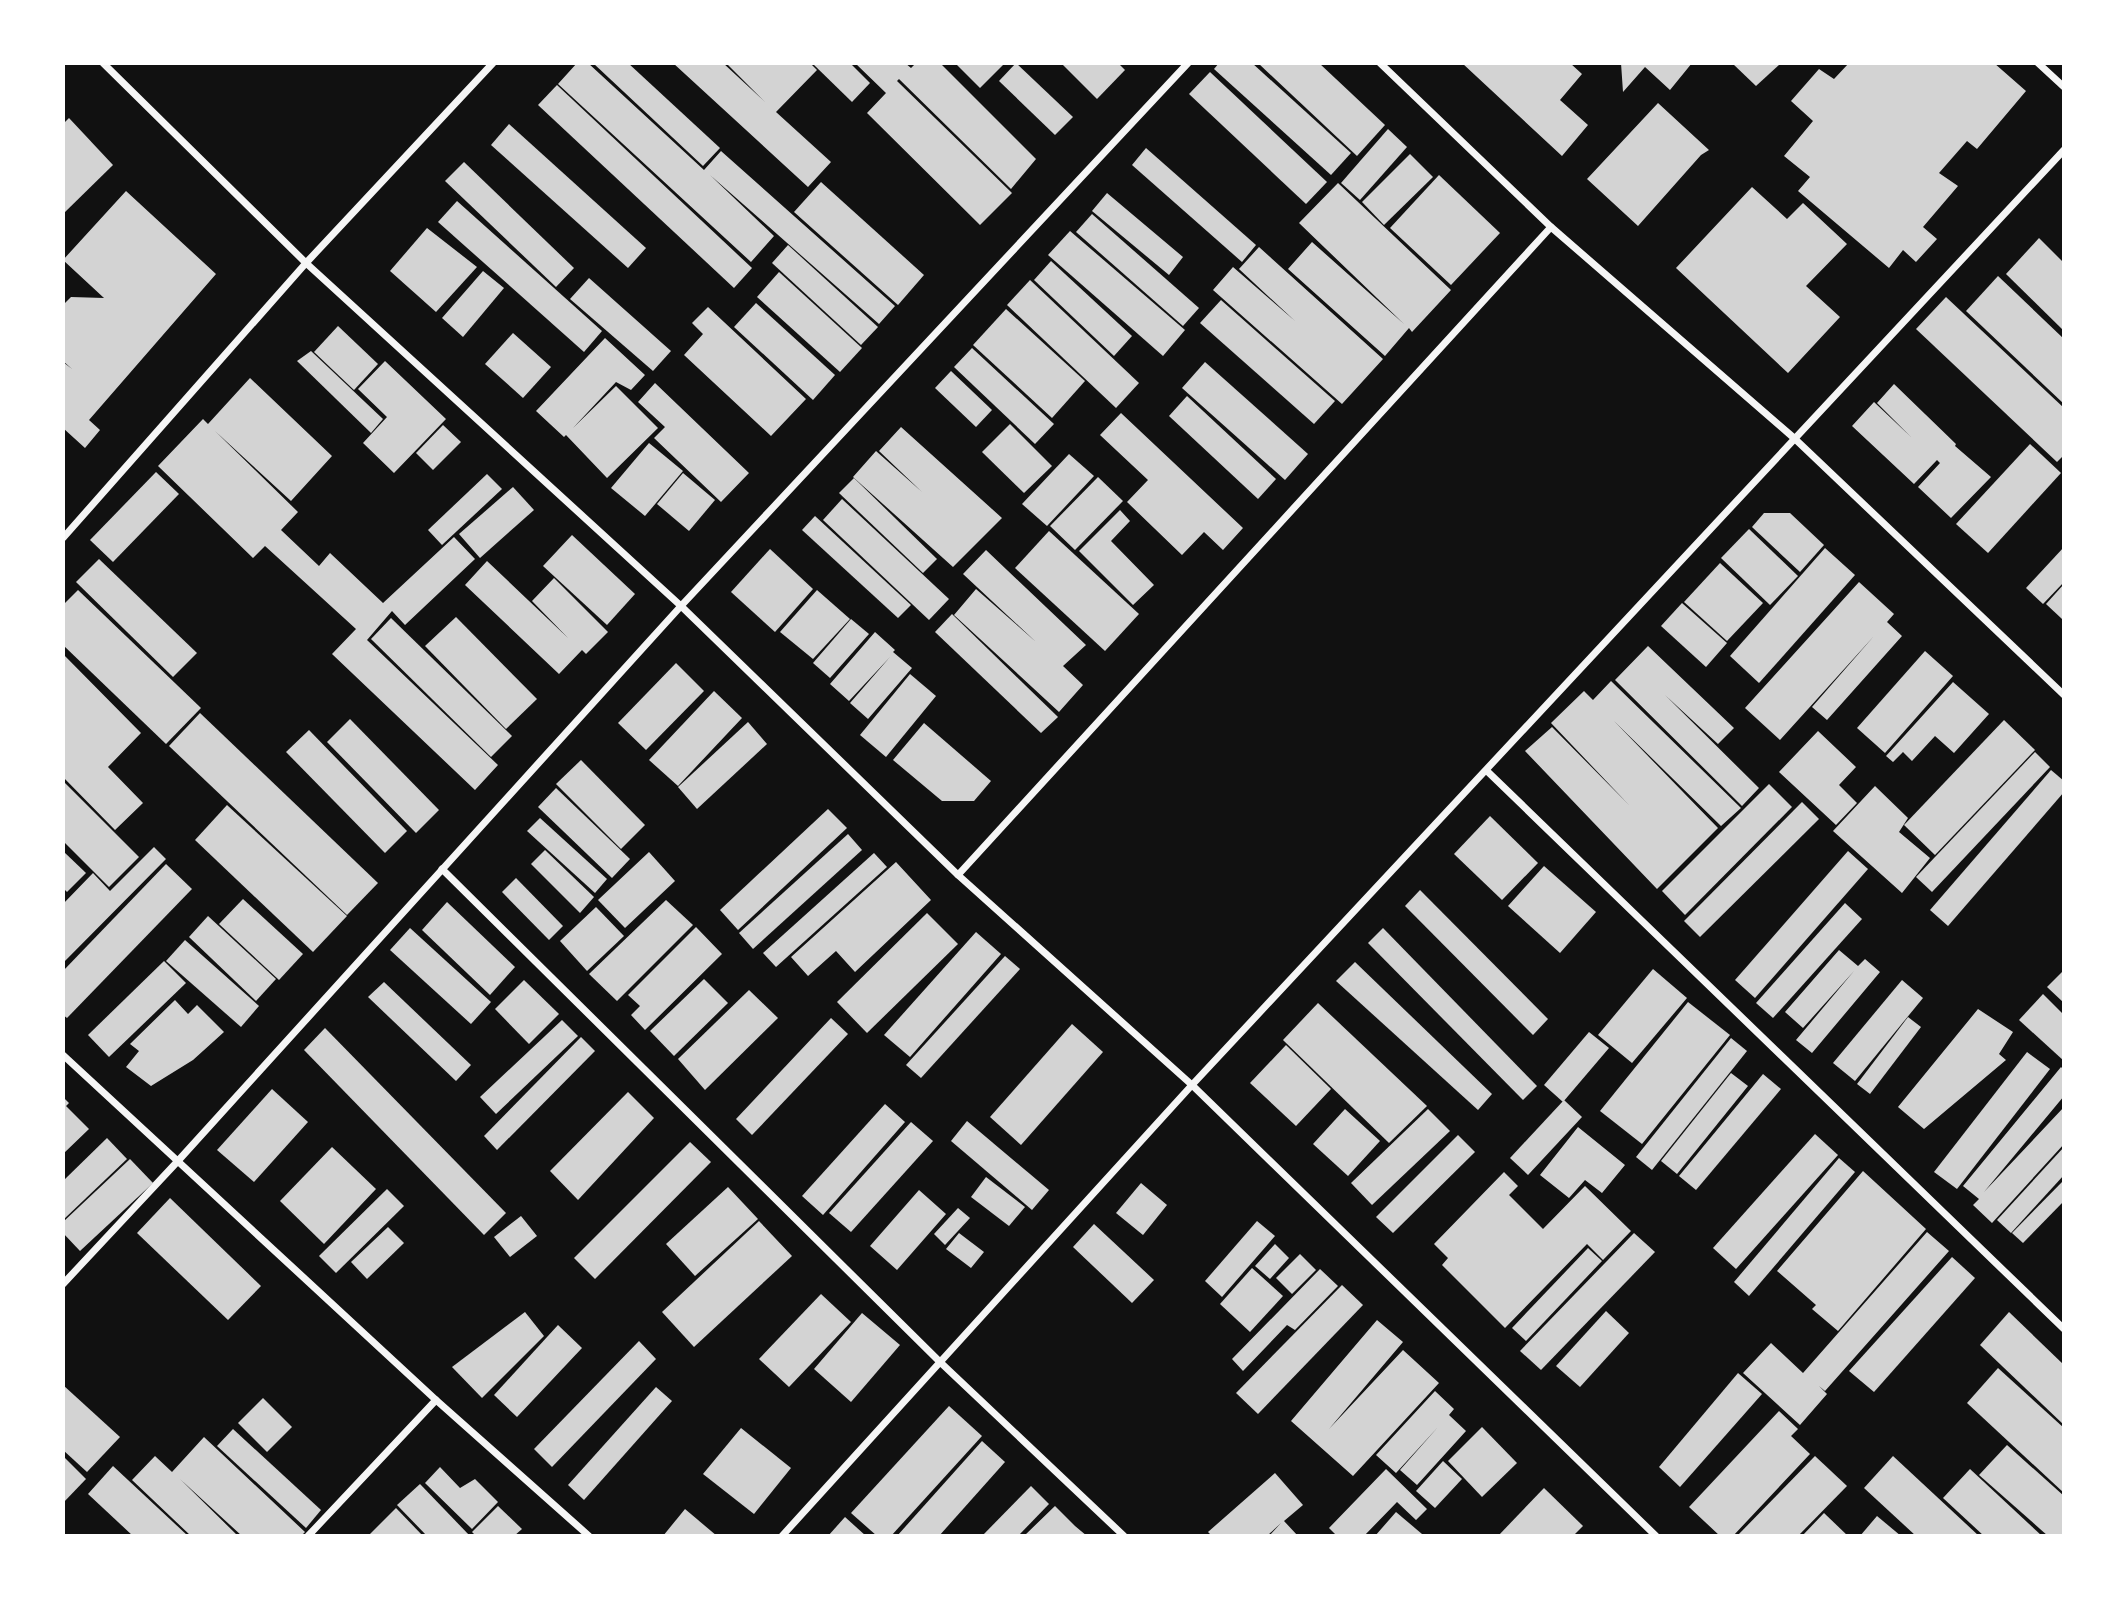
<svg xmlns="http://www.w3.org/2000/svg" width="2127" height="1599" font-family="'Nunito Sans',sans-serif">
	<rect width="100%" height="100%" fill="#111"/>
	<g fill="#d3d3d3">
		<path d="M577,63H588L704,170L721,151L895,306L879,324L710,175L774,236L751,262L558,84Z"/>
		<path d="M593,63H628L720,148L703,166Z"/>
		<path d="M673,63H723L765,102L726,63H810L817,70L776,112L831,162L808,187Z"/>
		<path d="M812,63H850L870,83L852,102Z"/>
		<path d="M855,63H905L911,68L916,63H940L1036,159L1011,189L899,79L897,81L1012,193L980,225L867,113L886,93Z"/>
		<path d="M955,63H1005L980,88Z"/>
		<path d="M1016,63L1073,117L1055,135L999,81Z"/>
		<path d="M1061,63H1118L1125,70L1097,99Z"/>
		<path d="M1219,63H1252L1351,153L1331,175L1214,69Z"/>
		<path d="M1258,63H1319L1385,125L1357,156Z"/>
		<path d="M1462,63H1570L1582,74L1560,100L1588,125L1562,156Z"/>
		<path d="M1621,63H1692L1670,90L1645,67L1623,92Z"/>
		<path d="M1732,63H1781L1756,86Z"/>
		<path d="M1849,63H1994L2026,91L1977,149L1967,141L1939,173L1958,186L1923,227L1937,239L1916,262L1903,250L1889,268L1798,191L1810,177L1784,156L1813,121L1791,101L1819,69L1834,79Z"/>
		<path d="M1210,72L1327,182L1306,204L1189,94Z"/>
		<path d="M557,85L752,268L734,288L538,105Z"/>
		<path d="M1658,103L1709,150L1701,155L1638,226L1587,179Z"/>
		<path d="M69,118L113,165L63,214V124Z"/>
		<path d="M509,124L646,248L628,268L491,145Z"/>
		<path d="M1388,129L1407,147L1360,200L1341,183Z"/>
		<path d="M1146,148L1256,245L1242,262L1132,165Z"/>
		<path d="M1410,154L1433,177L1384,225L1362,202Z"/>
		<path d="M464,162L574,268L556,287L445,181Z"/>
		<path d="M1439,175L1500,233L1451,285L1390,228Z"/>
		<path d="M821,182L924,275L898,305L794,212Z"/>
		<path d="M1338,183L1451,290L1412,332L1409,328L1385,356L1288,269L1312,242L1404,324L1299,223Z"/>
		<path d="M1752,187L1787,219L1803,203L1847,244L1806,286L1840,317L1788,373L1676,268Z"/>
		<path d="M126,191L216,274L89,420L100,430L85,448L63,428V362L72,369L63,361V305L71,297L104,298L63,260Z"/>
		<path d="M1107,193L1183,257L1169,275L1092,211Z"/>
		<path d="M457,201L602,331L584,352L438,222Z"/>
		<path d="M1092,214L1199,308L1183,326L1076,232Z"/>
		<path d="M427,228L477,267L436,312L390,271Z"/>
		<path d="M1070,231L1185,330L1163,356L1048,255Z"/>
		<path d="M2039,238L2064,263V331L2006,274Z"/>
		<path d="M788,245L878,327L861,345L772,263Z"/>
		<path d="M1259,247L1383,359L1342,404L1213,290L1233,267L1295,321L1239,269Z"/>
		<path d="M1051,261L1132,336L1114,356L1034,280Z"/>
		<path d="M483,271L504,288L463,337L442,318Z"/>
		<path d="M779,272L862,348L840,372L757,297Z"/>
		<path d="M1998,276L2064,339V404L1966,311Z"/>
		<path d="M589,278L671,351L653,371L570,299Z"/>
		<path d="M1030,280L1139,383L1116,408L1007,305Z"/>
		<path d="M1946,297L2064,408V455L2057,462L1916,329Z"/>
		<path d="M1221,300L1335,401L1314,424L1200,323Z"/>
		<path d="M756,303L835,375L813,400L734,327Z"/>
		<path d="M708,307L806,399L771,436L684,355L703,334L692,323Z"/>
		<path d="M1006,309L1085,381L1052,418L973,345Z"/>
		<path d="M338,326L378,364L354,390L314,352Z"/>
		<path d="M513,333L551,367L523,398L485,364Z"/>
		<path d="M605,338L645,375L631,390L616,382L573,428L616,386L658,428L607,478L566,435L564,437L536,411Z"/>
		<path d="M972,348L1054,424L1035,444L954,367Z"/>
		<path d="M311,351L383,419L371,433L297,361Z"/>
		<path d="M385,361L446,419L394,473L363,443L387,417L358,389Z"/>
		<path d="M1205,362L1308,454L1285,480L1182,388Z"/>
		<path d="M951,371L992,410L976,427L935,388Z"/>
		<path d="M250,378L332,456L291,501L215,431L298,512L281,530L319,566L330,553L383,603L454,537L475,559L405,625L392,611L367,640L498,765L475,790L332,654L356,629L265,546L253,558L158,466L203,419L208,424Z"/>
		<path d="M655,383L749,473L721,502L654,438L665,427L638,402Z"/>
		<path d="M1894,384L1956,444L1955,446L1991,477L1951,518L1918,487L1940,463L1937,460L1914,484L1852,426L1874,402L1911,437L1877,403Z"/>
		<path d="M1187,396L1276,479L1258,499L1169,416Z"/>
		<path d="M1121,413L1243,528L1223,550L1204,532L1182,555L1127,502L1148,480L1100,435Z"/>
		<path d="M1010,424L1052,466L1024,493L982,452Z"/>
		<path d="M443,425L461,442L433,470L416,453Z"/>
		<path d="M901,427L1002,518L953,567L853,477L876,451L922,492L879,451Z"/>
		<path d="M649,443L683,471L645,516L611,488Z"/>
		<path d="M2030,444L2061,473L1988,553L1956,524Z"/>
		<path d="M1069,454L1094,476L1047,526L1022,504Z"/>
		<path d="M156,472L179,494L113,562L90,540Z"/>
		<path d="M683,473L715,500L689,531L657,504Z"/>
		<path d="M487,474L502,489L442,545L428,530Z"/>
		<path d="M1098,477L1123,501L1075,550L1050,526Z"/>
		<path d="M854,478L937,559L923,573L839,493Z"/>
		<path d="M513,487L534,510L480,558L459,534Z"/>
		<path d="M842,499L949,599L929,620L823,520Z"/>
		<path d="M1120,510L1130,521L1111,541L1154,585L1133,605L1079,551Z"/>
		<path d="M1764,513H1790L1824,545L1800,572L1752,527Z"/>
		<path d="M815,516L911,605L898,618L802,530Z"/>
		<path d="M1749,529L1798,576L1770,605L1721,558Z"/>
		<path d="M1049,531L1139,614L1105,651L1015,568Z"/>
		<path d="M572,535L635,594L607,625L543,566Z"/>
		<path d="M2064,547V582L2043,604L2026,588Z"/>
		<path d="M1825,548L1855,575L1759,683L1730,656Z"/>
		<path d="M770,549L813,589L775,632L731,592Z"/>
		<path d="M986,550L1086,645L1063,666L1083,685L1059,712L954,615L976,589L1036,642L963,574Z"/>
		<path d="M99,559L197,653L173,677L76,582Z"/>
		<path d="M487,561L568,638L532,601L554,578L608,632L586,654L582,650L559,674L465,585Z"/>
		<path d="M1720,563L1763,603L1727,641L1684,602Z"/>
		<path d="M1859,582L1894,614L1887,622L1902,636L1827,720L1812,707L1874,636L1780,740L1745,708Z"/>
		<path d="M2064,584V616L2062,619L2046,604Z"/>
		<path d="M78,590L201,708L166,744L63,645V605Z"/>
		<path d="M817,590L850,619L813,659L780,632Z"/>
		<path d="M1682,603L1727,643L1706,667L1661,626Z"/>
		<path d="M952,614L1058,717L1041,733L935,632Z"/>
		<path d="M456,617L537,699L506,729L425,646Z"/>
		<path d="M391,618L512,736L491,757L371,639Z"/>
		<path d="M851,619L869,634L830,678L813,663Z"/>
		<path d="M875,632L895,650L893,652L912,668L868,719L850,703L890,657L849,701L830,684Z"/>
		<path d="M1648,646L1734,728L1718,744L1665,695L1759,788L1742,806L1615,680Z"/>
		<path d="M1925,651L1953,676L1885,753L1857,728Z"/>
		<path d="M63,654L141,733L108,767L143,803L115,830L63,777Z"/>
		<path d="M676,663L704,691L646,750L618,723Z"/>
		<path d="M910,674L936,696L886,757L860,735Z"/>
		<path d="M1611,681L1741,808L1721,826L1614,721L1718,828L1657,889L1525,751L1552,727L1629,805L1551,723L1584,691L1593,700Z"/>
		<path d="M1953,682L1989,714L1954,753L1935,736L1912,761L1903,752L1893,762L1886,756Z"/>
		<path d="M714,691L742,718L678,786L649,760Z"/>
		<path d="M200,713L378,883L347,915L169,746Z"/>
		<path d="M350,719L439,810L416,833L327,742Z"/>
		<path d="M2004,720L2035,750L1935,855L1904,825Z"/>
		<path d="M748,722L767,744L697,809L678,787Z"/>
		<path d="M924,723L991,781L974,801H942L893,760Z"/>
		<path d="M309,730L407,831L385,853L286,752Z"/>
		<path d="M1818,731L1856,767L1839,785L1857,803L1836,825L1779,772Z"/>
		<path d="M2035,752L2050,767L1932,892L1916,877Z"/>
		<path d="M581,760L645,825L621,849L556,784Z"/>
		<path d="M2051,770L2064,781V792L1948,926L1930,910Z"/>
		<path d="M63,781L139,857L109,887L63,841Z"/>
		<path d="M1769,784L1792,807L1685,915L1662,891Z"/>
		<path d="M1875,786L1908,818L1899,832L1930,858L1902,893L1833,831Z"/>
		<path d="M556,788L630,859L612,878L538,807Z"/>
		<path d="M1802,802L1819,819L1700,937L1684,921Z"/>
		<path d="M227,805L347,916L313,952L195,840Z"/>
		<path d="M828,809L847,828L738,930L720,910Z"/>
		<path d="M1490,816L1538,863L1502,900L1454,854Z"/>
		<path d="M540,818L607,879L595,893L527,831Z"/>
		<path d="M848,834L862,850L753,949L739,933Z"/>
		<path d="M154,847L166,859L63,963V904L93,873L110,891Z"/>
		<path d="M545,850L594,897L580,913L531,864Z"/>
		<path d="M63,851L86,873L67,892L63,888Z"/>
		<path d="M1848,851L1868,869L1755,998L1735,980Z"/>
		<path d="M649,852L675,881L625,928L598,900Z"/>
		<path d="M874,853L887,867L776,967L763,953Z"/>
		<path d="M896,862L931,900L855,972L836,951L808,976L791,957Z"/>
		<path d="M166,864L192,889L67,1018L63,1015V971Z"/>
		<path d="M1544,866L1596,912L1560,953L1508,906Z"/>
		<path d="M516,878L563,926L549,940L502,892Z"/>
		<path d="M1420,890L1548,1019L1533,1035L1405,906Z"/>
		<path d="M243,899L303,954L279,980L219,924Z"/>
		<path d="M666,900L693,925L617,1001L589,974Z"/>
		<path d="M447,902L515,967L490,995L422,930Z"/>
		<path d="M1845,903L1862,919L1773,1018L1756,1003Z"/>
		<path d="M596,907L624,936L587,971L560,941Z"/>
		<path d="M927,913L958,944L867,1033L837,1002Z"/>
		<path d="M208,916L276,979L256,1001L189,937Z"/>
		<path d="M696,927L722,954L645,1030L631,1015L640,1006L628,995Z"/>
		<path d="M410,928L491,1002L471,1024L390,950Z"/>
		<path d="M1383,928L1537,1086L1523,1100L1368,943Z"/>
		<path d="M976,932L1001,954L910,1057L884,1035Z"/>
		<path d="M185,940L259,1006L241,1027L166,961Z"/>
		<path d="M1839,950L1858,966L1865,959L1880,972L1812,1053L1796,1040L1854,971L1803,1028L1785,1012Z"/>
		<path d="M1005,956L1020,969L921,1078L906,1065Z"/>
		<path d="M164,961L186,983L109,1057L88,1035Z"/>
		<path d="M1355,962L1492,1094L1478,1110L1336,981Z"/>
		<path d="M1653,969L1687,998L1632,1063L1598,1035Z"/>
		<path d="M2064,970V1003L2047,987Z"/>
		<path d="M704,979L728,1003L674,1056L650,1031Z"/>
		<path d="M524,980L559,1014L529,1044L495,1009Z"/>
		<path d="M1902,980L1923,998L1855,1081L1833,1063Z"/>
		<path d="M384,982L471,1065L456,1081L368,997Z"/>
		<path d="M749,990L778,1018L705,1090L678,1059Z"/>
		<path d="M2043,994L2064,1015V1061L2019,1020Z"/>
		<path d="M175,1000L188,1014L197,1005L224,1032L193,1060L151,1086L126,1067L139,1051L130,1044Z"/>
		<path d="M1688,1002L1730,1035L1642,1144L1600,1111Z"/>
		<path d="M1318,1003L1427,1106L1389,1143L1283,1040Z"/>
		<path d="M1978,1009L2013,1032L1999,1054L2006,1060L1924,1129L1898,1107Z"/>
		<path d="M1908,1017L1921,1027L1870,1094L1857,1084Z"/>
		<path d="M831,1018L848,1034L752,1135L736,1119Z"/>
		<path d="M562,1020L578,1036L496,1114L480,1097Z"/>
		<path d="M1072,1024L1103,1052L1021,1145L990,1117Z"/>
		<path d="M325,1028L506,1213L484,1235L304,1050Z"/>
		<path d="M1589,1032L1609,1048L1563,1102L1544,1085Z"/>
		<path d="M581,1037L595,1051L497,1150L484,1136Z"/>
		<path d="M1731,1038L1747,1051L1652,1170L1636,1157Z"/>
		<path d="M1286,1045L1331,1089L1296,1126L1250,1083Z"/>
		<path d="M2027,1052L2050,1069L1957,1189L1934,1172Z"/>
		<path d="M2061,1067L2064,1070V1096L1984,1192L2064,1107V1144L1992,1223L1973,1205L1979,1199L1963,1186Z"/>
		<path d="M1731,1073L1748,1086L1677,1174L1661,1161Z"/>
		<path d="M1763,1074L1781,1089L1696,1190L1679,1176Z"/>
		<path d="M272,1089L308,1122L254,1182L217,1150Z"/>
		<path d="M628,1092L654,1118L578,1200L550,1171Z"/>
		<path d="M63,1097L69,1103L66,1106L89,1129L63,1154Z"/>
		<path d="M1564,1100L1582,1117L1528,1175L1510,1158Z"/>
		<path d="M885,1104L905,1122L823,1215L802,1196Z"/>
		<path d="M1345,1109L1380,1141L1348,1176L1313,1144Z"/>
		<path d="M1428,1109L1450,1131L1372,1205L1351,1183Z"/>
		<path d="M967,1121L1049,1190L1032,1210L951,1141Z"/>
		<path d="M911,1122L933,1141L851,1232L829,1213Z"/>
		<path d="M1578,1127L1625,1165L1602,1193L1585,1180L1569,1198L1540,1175Z"/>
		<path d="M1815,1134L1838,1155L1736,1269L1713,1248Z"/>
		<path d="M1458,1135L1475,1152L1393,1233L1376,1217Z"/>
		<path d="M107,1138L127,1159L63,1220V1181Z"/>
		<path d="M690,1142L711,1162L595,1279L574,1258Z"/>
		<path d="M332,1147L376,1189L324,1244L280,1201Z"/>
		<path d="M2064,1147V1175L2011,1233L1997,1220Z"/>
		<path d="M1839,1158L1855,1172L1749,1296L1734,1282Z"/>
		<path d="M130,1159L153,1183L80,1251L63,1233V1222Z"/>
		<path d="M1863,1171L1926,1229L1838,1331L1812,1309L1816,1305L1777,1271Z"/>
		<path d="M1504,1172L1518,1186L1509,1195L1543,1229L1585,1186L1631,1231L1603,1260L1587,1244L1505,1328L1442,1265L1448,1258L1434,1244Z"/>
		<path d="M986,1177L1025,1207L1009,1226L971,1197Z"/>
		<path d="M2064,1180V1201L2023,1243L2012,1233Z"/>
		<path d="M1141,1183L1167,1205L1143,1235L1116,1213Z"/>
		<path d="M728,1187L758,1219L695,1276L666,1244Z"/>
		<path d="M387,1189L404,1206L336,1273L319,1256Z"/>
		<path d="M919,1190L946,1214L897,1270L870,1246Z"/>
		<path d="M170,1198L261,1286L228,1320L137,1233Z"/>
		<path d="M958,1208L970,1218L945,1245L934,1234Z"/>
		<path d="M521,1216L537,1236L510,1257L494,1237Z"/>
		<path d="M759,1221L792,1256L694,1347L662,1312Z"/>
		<path d="M1257,1221L1275,1236L1222,1297L1205,1281Z"/>
		<path d="M1094,1224L1154,1280L1132,1303L1073,1247Z"/>
		<path d="M388,1227L404,1243L367,1279L351,1262Z"/>
		<path d="M1927,1232L1949,1251L1825,1391L1819,1386L1827,1394L1800,1425L1743,1373L1771,1343L1803,1373Z"/>
		<path d="M959,1233L984,1252L971,1268L946,1249Z"/>
		<path d="M1634,1233L1655,1252L1541,1370L1520,1351Z"/>
		<path d="M1275,1244L1289,1258L1270,1279L1255,1266Z"/>
		<path d="M1588,1248L1602,1261L1526,1341L1512,1328Z"/>
		<path d="M1300,1254L1316,1270L1292,1294L1276,1278Z"/>
		<path d="M1952,1257L1975,1278L1874,1392L1849,1371Z"/>
		<path d="M1252,1268L1283,1296L1250,1332L1220,1304Z"/>
		<path d="M1320,1269L1338,1286L1295,1330L1287,1325L1243,1371L1232,1359Z"/>
		<path d="M1342,1285L1363,1305L1258,1414L1236,1393Z"/>
		<path d="M821,1294L851,1322L789,1387L759,1359Z"/>
		<path d="M1606,1311L1629,1333L1580,1387L1556,1366Z"/>
		<path d="M525,1312L544,1336L482,1398L452,1367Z"/>
		<path d="M2009,1312L2064,1365V1425L1980,1345Z"/>
		<path d="M862,1313L900,1345L851,1402L814,1369Z"/>
		<path d="M1377,1320L1403,1342L1329,1429L1403,1350L1439,1383L1353,1476L1291,1421Z"/>
		<path d="M558,1325L582,1348L517,1417L494,1395Z"/>
		<path d="M639,1341L656,1359L552,1467L534,1449Z"/>
		<path d="M1998,1368L2064,1428V1493L1967,1403Z"/>
		<path d="M1738,1373L1762,1394L1680,1487L1659,1467Z"/>
		<path d="M63,1385L120,1437L87,1472L63,1450Z"/>
		<path d="M656,1387L672,1401L584,1500L568,1485Z"/>
		<path d="M1435,1391L1454,1409L1449,1415L1466,1431L1417,1485L1400,1470L1438,1427L1396,1473L1376,1455Z"/>
		<path d="M263,1398L292,1427L267,1452L238,1423Z"/>
		<path d="M949,1406L982,1436L891,1536H877L851,1513Z"/>
		<path d="M1779,1411L1798,1429L1791,1436L1810,1454L1733,1536H1720L1689,1507Z"/>
		<path d="M1482,1427L1517,1463L1482,1497L1448,1461Z"/>
		<path d="M741,1428L791,1468L754,1514L703,1474Z"/>
		<path d="M233,1429L321,1510L306,1528L217,1446Z"/>
		<path d="M204,1437L305,1532L301,1536H242L180,1479L238,1536H191L132,1480L155,1456L172,1472Z"/>
		<path d="M982,1441L1005,1462L939,1536H897Z"/>
		<path d="M2007,1445L2064,1496V1536H2048L1979,1475Z"/>
		<path d="M63,1456L86,1479L63,1503Z"/>
		<path d="M1815,1456L1847,1486L1798,1536H1737Z"/>
		<path d="M1893,1456L1979,1536H1916L1864,1488Z"/>
		<path d="M1443,1461L1462,1479L1435,1508L1416,1491Z"/>
		<path d="M113,1466L188,1536H133L88,1494Z"/>
		<path d="M440,1467L460,1488L475,1479L498,1502L472,1529L425,1483Z"/>
		<path d="M1386,1469L1427,1509L1416,1520L1397,1502L1364,1536H1337L1329,1528Z"/>
		<path d="M1970,1469L2042,1536H1984L1943,1498Z"/>
		<path d="M1275,1473L1303,1505L1284,1521L1298,1536H1269L1281,1523L1267,1536H1212L1208,1532Z"/>
		<path d="M420,1484L470,1536H427L397,1505Z"/>
		<path d="M1031,1486L1049,1504L1018,1536H982Z"/>
		<path d="M1544,1488L1583,1526L1573,1536H1498Z"/>
		<path d="M498,1506L522,1529L514,1536H476L472,1532Z"/>
		<path d="M1055,1506L1075,1526L1087,1536H1024Z"/>
		<path d="M396,1508L423,1536H368Z"/>
		<path d="M685,1509L717,1536H663Z"/>
		<path d="M1396,1512L1422,1534L1420,1536H1375Z"/>
		<path d="M1824,1513L1848,1536H1802Z"/>
		<path d="M1877,1516L1901,1536H1860Z"/>
		<path d="M845,1517L866,1536H828Z"/>
	</g>
	<g fill="none" stroke-linecap="round" stroke-linejoin="round">
		<g stroke="#f5f5f5" stroke-width="7">
			<path d="M103,63L306,263L681,606L958,875L1192,1085L1656,1536"/>
			<path d="M1380,63L1551,227L1794,438L2064,695"/>
			<path d="M2038,63L2064,87"/>
			<path d="M63,538L306,263L493,63"/>
			<path d="M1487,771L2064,1329"/>
			<path d="M442,869L940,1362L1124,1536"/>
			<path d="M958,875L1551,227"/>
			<path d="M63,1055L436,1400L589,1536"/>
			<path d="M63,1284L177,1162L681,606L1188,63"/>
			<path d="M308,1536L436,1400"/>
			<path d="M782,1536L1192,1085L2064,150"/>
		</g>
	</g>
	<rect width="2127" height="1599" fill="none" stroke="#ffffff" stroke-width="130"/>
</svg>
